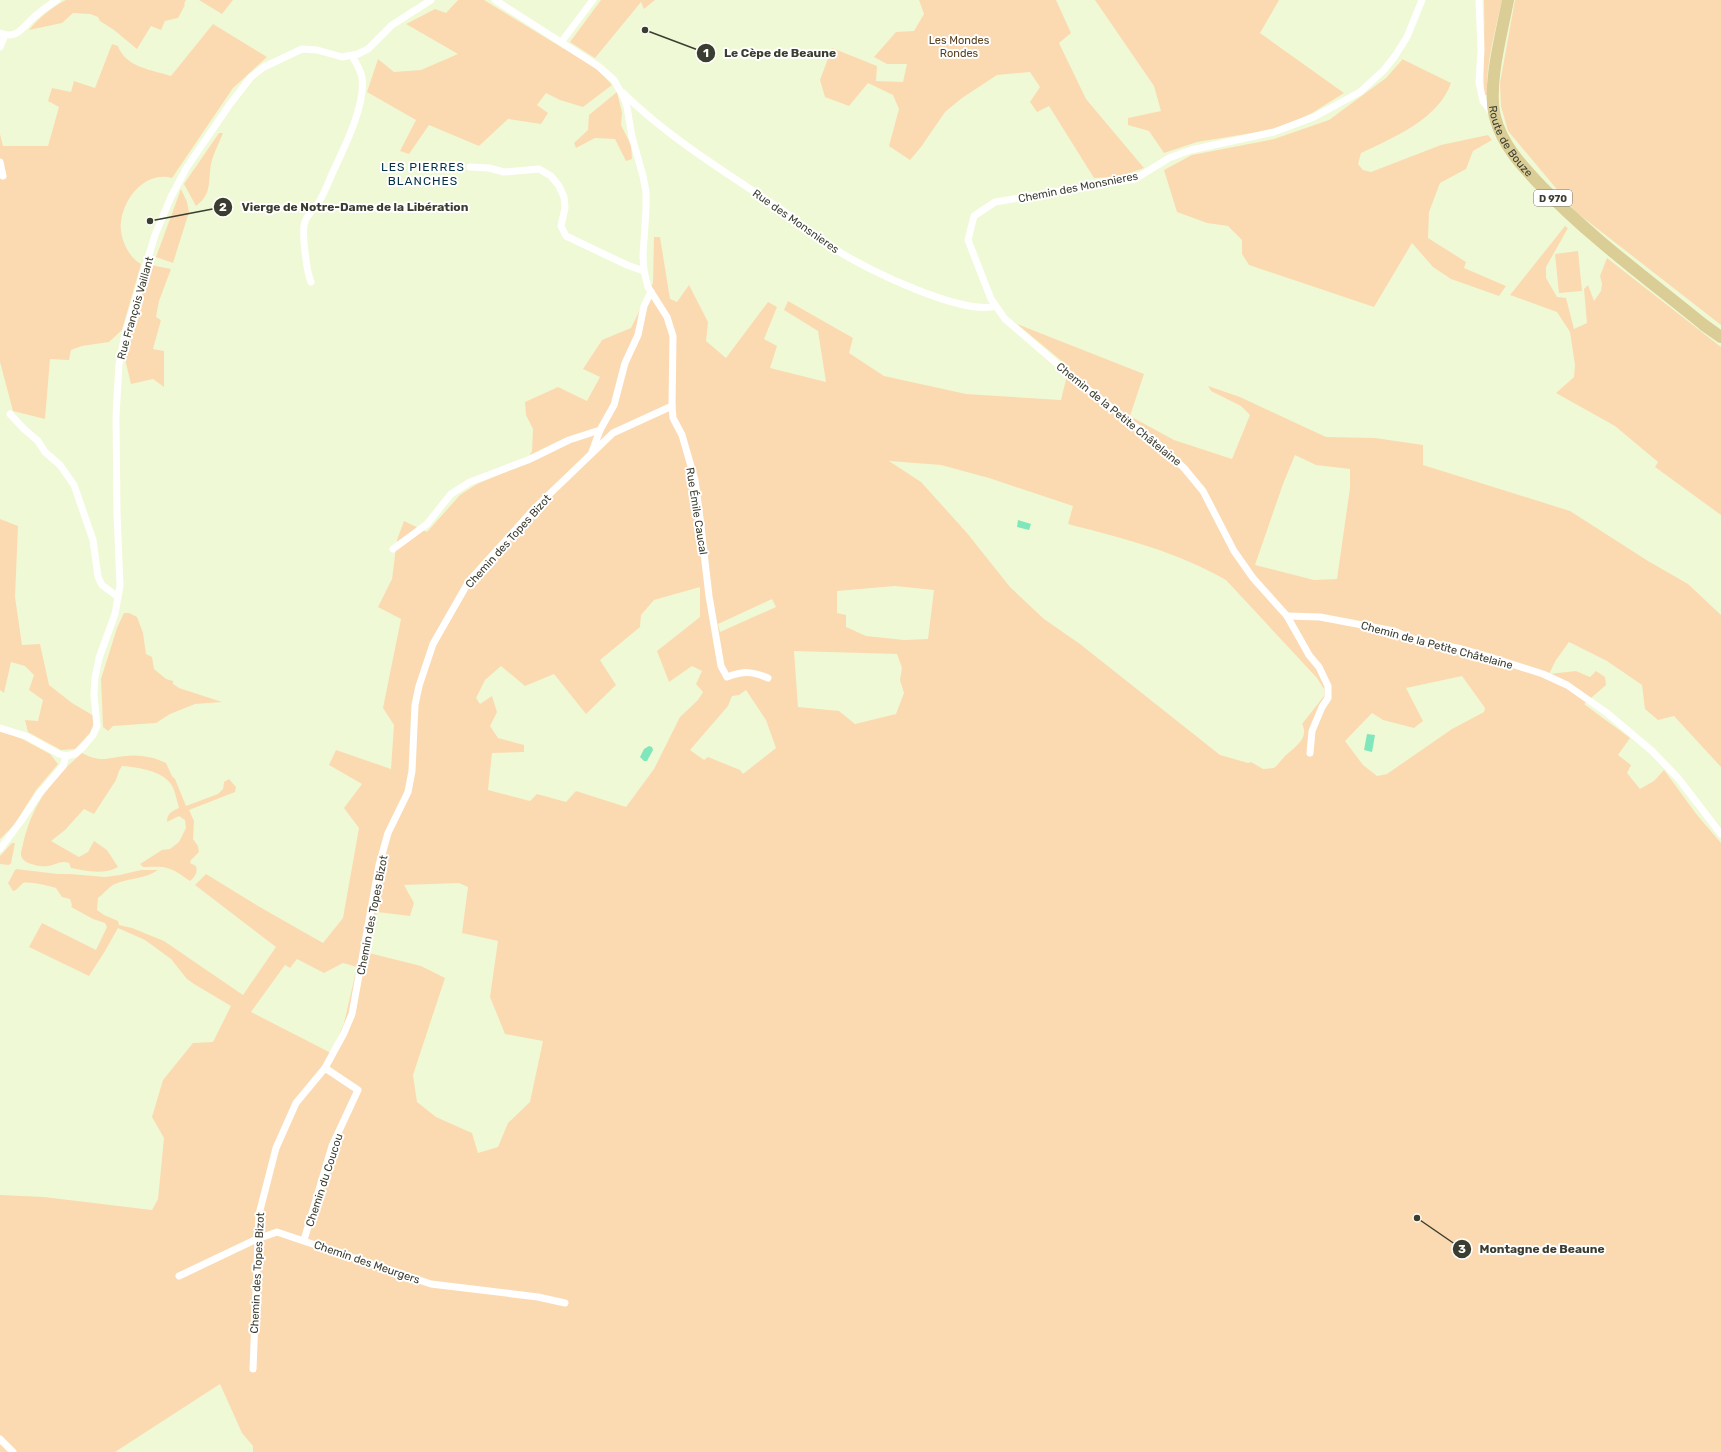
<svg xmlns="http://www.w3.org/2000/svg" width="1721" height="1452" font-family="Rubik,sans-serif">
	<rect width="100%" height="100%" fill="#f0f9d5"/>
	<g fill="#fbdab2" fill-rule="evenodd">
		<path d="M66,0H186L184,4L185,5L178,18L165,21L161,30L151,26L137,49L114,30L100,21L98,17L90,14L73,13L62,23L29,30C39,18 52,7 66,0Z"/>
		<path d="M199,0H233L222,14Z"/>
		<path d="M458,0H484L597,69L612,85L583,107L560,100L546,93L537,105L548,113L541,124L508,119L479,146L429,125L409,154L400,151L416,120L367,92L378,59L394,72L421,70L458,54L406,24L435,9L446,13Z"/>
		<path d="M601,0H655L644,9L641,2L595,58L570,42Z"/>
		<path d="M919,0H1056L1071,33L1059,43L1086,99L1144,168L1118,177L1094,178L1049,106L1037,112L1030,102L1040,87L1030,72L997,75L962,98L945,112L921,147L910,160L889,146L899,109L893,95L868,83L849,106L825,97L820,80L832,48L877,66L876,81L903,82L907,64H887L874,57L896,32L914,31L924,14Z"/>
		<path d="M1095,0H1279L1260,33L1344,93L1312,113L1277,129L1197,142L1164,153L1149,131L1128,125V118L1161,111L1154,86Z"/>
		<path d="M1484,0H1502C1495,32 1486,62 1487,95H1484C1483,63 1485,32 1484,0Z"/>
		<path d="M1515,0H1721V325L1576,212L1508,131L1501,106L1500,83Z"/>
		<path d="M213,24L267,57L233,88L172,178C146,171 124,197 121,222C119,237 128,257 141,264L122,330L109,342L82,346L71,350L69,360L50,359L45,419L13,411L0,362V134L3,146H48L59,107L48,101L52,88L71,92L74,81L95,88L112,44L118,46C125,67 152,70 171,76Z"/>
		<path d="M1402,59L1451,83C1438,120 1392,138 1361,153L1358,164L1363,170L1371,172L1441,145L1488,135L1492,140L1473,151L1466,169L1440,183L1429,212L1428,238L1466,262L1464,268L1506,286L1499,296L1451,279L1433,267L1412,243L1374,307L1249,265L1242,254V240L1228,226L1207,223L1177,212L1164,170L1192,155L1274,139L1329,120L1386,78L1402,60Z"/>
		<path d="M617,92L622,113L621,125L631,145L632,159L626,161L615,139L595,138L576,148L574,143L588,130L589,115Z"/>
		<path d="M219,133H223C220,141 215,150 212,160C207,178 214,193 196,206L184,184Z"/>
		<path d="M181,189L187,202L189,212L173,263L156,257Z"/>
		<path d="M1565,226L1568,228L1546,267V278L1557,297L1566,298L1574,329L1587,323L1584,289L1588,285L1594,301L1601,291L1602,284L1600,276L1607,258L1721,347V515L1655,467L1658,462L1615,426L1556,393L1574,377L1575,365L1570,332L1557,312L1510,295Z"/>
		<path d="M654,237H660L670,299L677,302L689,285L708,322L706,341L726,358L768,302L777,307L764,339L777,346L770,368L826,382L818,331L784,310L788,301L853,338L849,353L884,376L966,394L1061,400L1069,367L1017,324L1144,374L1130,416L1174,440L1232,459L1250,415L1241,406L1211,391L1208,386L1240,397L1326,437L1375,438L1423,445V465L1570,511L1648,561L1688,584L1721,615V767L1674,716L1658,720L1645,709L1642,685L1607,661L1569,642L1556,660L1549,674L1576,671L1590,677L1596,671L1605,677L1606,685L1584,704L1630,738L1618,755L1631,765L1627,773L1640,789L1654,781L1664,770L1697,815L1721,843V1452H253V1446L242,1433L220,1384L115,1452H0V1195L44,1197L152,1210L158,1199L164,1138L152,1117L163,1080L193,1043L213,1042L231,1006L194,984L187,979L171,959L145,940L118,928L105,951L89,976L29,947L42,923L96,950L107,927L105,923L93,919L71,907L72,905L70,899L62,897L56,888C50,886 28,881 23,883C19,886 18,890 13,891L8,883C11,879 12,874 16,869L58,874H70L105,877L120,875L141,870H158C145,879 129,878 115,884C108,887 104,894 98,898L97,910L104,915L118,921L119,925L132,928L164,941L243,995L276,947L195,885L206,874L258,906L323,943L343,918L359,828L344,808L362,784L329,765L336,750L391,769L394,725L383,708L401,619L378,607L392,579L397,540L404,521L427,532L460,495L477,484L525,464L532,451L533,429L526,415L525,402L558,387L587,401L600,377L583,369L602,340L631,328L653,283ZM1295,455L1316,465L1350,469V488L1337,579L1314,580L1255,565L1283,484ZM889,461L941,465L989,478L1073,506L1068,524C1122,538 1178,552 1226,580L1317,678L1324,689V696L1302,724C1310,738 1294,748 1285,756C1281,760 1278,765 1274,768L1263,769L1251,762L1248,763L1220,755L1080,644L1044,619L1010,587L967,533L921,482ZM895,586L934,590L928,639L904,640L866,636L846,627V615L837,613V591ZM700,587V617L657,651L669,682L692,666L702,671L696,684L703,692L698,700L680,717L654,769L626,807L576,791L566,802L537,794L530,801L488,790L492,753L524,752V745L498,738L490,726L497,712L492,696L480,704L476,698L485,680L501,666L525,686L554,674L586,714L616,685L600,660L640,627L641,615L654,600ZM772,599L776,607L720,632L718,624ZM794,651L897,654L902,668L900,680L904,693L896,714L855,724L839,711L798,707ZM1462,676L1485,708L1484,712L1452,729L1387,774L1377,776L1363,765L1345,741L1372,713L1383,720L1414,728L1423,721L1406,688ZM746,690L766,720L776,748L743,774L740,770L708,757L704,760L690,750L728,706L732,696L739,695ZM459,883L468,887L462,933L498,941L490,997L505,1034L543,1041L530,1102L508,1123L498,1147L478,1153L472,1133L436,1117L417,1102L413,1075L445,978L421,966L369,953L368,946L377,912L410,916L414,903L404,885ZM297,959L324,973L343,963L357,967L344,1023L331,1053L251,1012L285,965L290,968Z"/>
		<path d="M1578,251L1582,291L1559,293L1555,254Z"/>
		<path d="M151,265L171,269L159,301L156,317L161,320L153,349L164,351V387L153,379L131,384L124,355Z"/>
		<path d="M0,519L18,526L15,597L22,645L40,644L49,685L72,703L94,716V722L92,731L75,749L61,750L28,732L25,720L38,721L43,700L29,690L34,675L25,666L11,662L4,693L0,690Z"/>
		<path d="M124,613H129L137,617L143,633L146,654L152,657L154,669L166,679L173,681V684L179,688L222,702L195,704L170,714L156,723L113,726L108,731L103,727L101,679L117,628Z"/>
		<path d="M0,731L22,739L50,754L58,764L36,790L14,825L0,839Z"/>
		<path d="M82,753C101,763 106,758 125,756C138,754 155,757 166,763L172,776L175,779L186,806L218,794L223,789L224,782L229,779L236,787L235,792L189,810L194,821L193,839L198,846L199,852L191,860L190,863L196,866C198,872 195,877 190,881C169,866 167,866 143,867L140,864L162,850L170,849L179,842L186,828L185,820L179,816L167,822C167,813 172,811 179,808C177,801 175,790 171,784C162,771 137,767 122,766L119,771L116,780L94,814L84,809L65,830L51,841L79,857L88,852L94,841L107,850L118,867C104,875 86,871 71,868L69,863C60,860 57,865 48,866C42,867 30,865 25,861C18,856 22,850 23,844C32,804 52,779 82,753Z"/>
		<path d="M12,843H15L11,863L9,865L0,864V856Z"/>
	</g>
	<g fill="#80e6bb">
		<path d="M1018,520L1031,524L1029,530L1017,527Z"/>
		<path d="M1367,734L1375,735L1372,752L1364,750Z"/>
		<path d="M649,746L652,747L653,750L647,761H644L640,757L644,749Z"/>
	</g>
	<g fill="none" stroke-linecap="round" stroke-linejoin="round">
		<g stroke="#fff" stroke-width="7">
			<path d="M495,0L598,66L614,80L624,98L627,107L632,137L643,176L646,192V210L643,255L644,271L648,287L667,317L673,336L672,406L673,418L682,435L695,480L700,518L709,596L721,666L727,677C744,671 751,671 768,678"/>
			<path d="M1479,0L1481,50L1479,82L1483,101L1493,114"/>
			<path d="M0,33C17,40 23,27 34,17C41,11 49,5 57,0"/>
			<path d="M562,41L593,0"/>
			<path d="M0,47L5,35"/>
			<path d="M623,93C669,138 725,172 779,208C799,221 817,239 838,251C868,270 963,316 996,306"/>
			<path d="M0,162L3,176"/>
			<path d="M470,167L489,168L504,172L539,169L551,176L559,186L564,197L565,208L561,226L566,236L627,265L644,271"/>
			<path d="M311,282C307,273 301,231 305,222C307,214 315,209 319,202C324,194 328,183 332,174C343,150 366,105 362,78C361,70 356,63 352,56"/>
			<path d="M10,414L24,429L38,441L45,452L60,465L74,485L93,540L98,577L102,585L118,597"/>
			<path d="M592,452L600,430L614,405L625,363L638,335L644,306L651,292"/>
			<path d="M393,549L427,524L451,494L470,482L528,460L569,440L600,430"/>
			<path d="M1287,616L1320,617L1394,631L1416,640L1462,649L1493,658L1543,674L1567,685L1607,713L1652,751L1678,778L1721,834"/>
			<path d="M0,728L26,736L59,754L66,756L75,754L82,748L93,735L97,726L94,695L95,678L99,658L115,614L120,586L117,513L116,416L119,364L125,334L155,235L171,197L187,167L230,104L251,77L264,67L302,49L317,50L342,57L358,54L368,49L392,25L431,0"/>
			<path d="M1310,753L1312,731L1322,707L1328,698V686L1319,667L1309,655L1287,616L1253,578L1234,551L1203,491L1184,468L1157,443L1077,381L1005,319L991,299L968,240L974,216L995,202L1135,179L1169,158L1191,150L1274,132L1314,117L1360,92L1384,70L1395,56L1407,37L1422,0"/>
			<path d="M0,849L21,821L39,794L63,766L66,756"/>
			<path d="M304,1240L332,1146L358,1090L325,1068"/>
			<path d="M179,1276L257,1239L277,1232L431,1284L538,1297L565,1303"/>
			<path d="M253,1369L259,1214L276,1148L296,1103L325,1068L344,1033L352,1014L379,865L388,833L408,792L412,771L415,705L419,686L433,644L469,581L535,508L613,433L672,406"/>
			<path d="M0,1439L13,1452"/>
		</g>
		<path stroke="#dacd96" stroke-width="12" id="s1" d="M1508,0C1502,33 1487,85 1495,117C1502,145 1523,167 1542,187C1591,238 1649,280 1704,325L1721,337"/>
	</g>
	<g text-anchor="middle" stroke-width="4" stroke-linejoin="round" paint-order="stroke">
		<rect fill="#fff" stroke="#75776d" stroke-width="1" x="1534" y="190" width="38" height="16" rx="3"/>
		<g font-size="10" font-weight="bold" fill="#3a3d2f">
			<text x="1553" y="202">D 970</text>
		</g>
		<g font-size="11" fill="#573f1f" stroke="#fff">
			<text x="959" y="44">Les Mondes<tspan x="959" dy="13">Rondes</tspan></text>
		</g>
		<g font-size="11" fill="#3a3d2f" stroke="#fff">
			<text dy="4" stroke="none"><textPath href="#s1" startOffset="147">Route de Bouze</textPath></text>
			<text transform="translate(1078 187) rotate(-11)" y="4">Chemin des Monsnieres</text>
			<text transform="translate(796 221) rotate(35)" y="4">Rue des Monsnieres</text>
			<text transform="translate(135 308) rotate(-74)" y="4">Rue François Vaillant</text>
			<text transform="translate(1119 414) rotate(39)" y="4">Chemin de la Petite Châtelaine</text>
			<text transform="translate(697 511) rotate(81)" y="4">Rue Émile Caucal</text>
			<text transform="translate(508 541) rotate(-48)" y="4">Chemin des Topes Bizot</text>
			<text transform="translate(1437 645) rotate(15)" y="4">Chemin de la Petite Châtelaine</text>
			<text transform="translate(372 915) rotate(-79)" y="4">Chemin des Topes Bizot</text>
			<text transform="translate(324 1180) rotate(-72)" y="4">Chemin du Coucou</text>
			<text transform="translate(367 1262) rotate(19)" y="4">Chemin des Meurgers</text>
			<text transform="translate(257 1273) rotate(-87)" y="4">Chemin des Topes Bizot</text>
		</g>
		<g font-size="12" letter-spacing="1" fill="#033247" stroke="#fff">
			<text x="423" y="171">LES PIERRES<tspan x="423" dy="14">BLANCHES</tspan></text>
		</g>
	</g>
	<path fill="none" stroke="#3a3d2f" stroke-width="1.5" d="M645 30L706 53M150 221L223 207M1417 1218L1462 1249"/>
	<g fill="#3a3d2f" stroke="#fff" stroke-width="1.5">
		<circle cx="645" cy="30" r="4"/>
		<circle cx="150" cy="221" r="4"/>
		<circle cx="1417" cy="1218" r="4"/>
		<circle cx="706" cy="53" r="10"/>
		<circle cx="223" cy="207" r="10"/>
		<circle cx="1462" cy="1249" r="10"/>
	</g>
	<g font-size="12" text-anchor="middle" font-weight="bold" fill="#fff">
		<text x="706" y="57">1</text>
		<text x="223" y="211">2</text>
		<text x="1462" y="1253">3</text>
	</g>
	<g font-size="12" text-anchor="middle" font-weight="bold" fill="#3a3d2f" stroke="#fff" stroke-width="4" stroke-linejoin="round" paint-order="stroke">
		<text x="780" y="57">Le Cèpe de Beaune</text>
		<text x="355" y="211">Vierge de Notre-Dame de la Libération</text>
		<text x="1542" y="1253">Montagne de Beaune</text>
	</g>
</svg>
